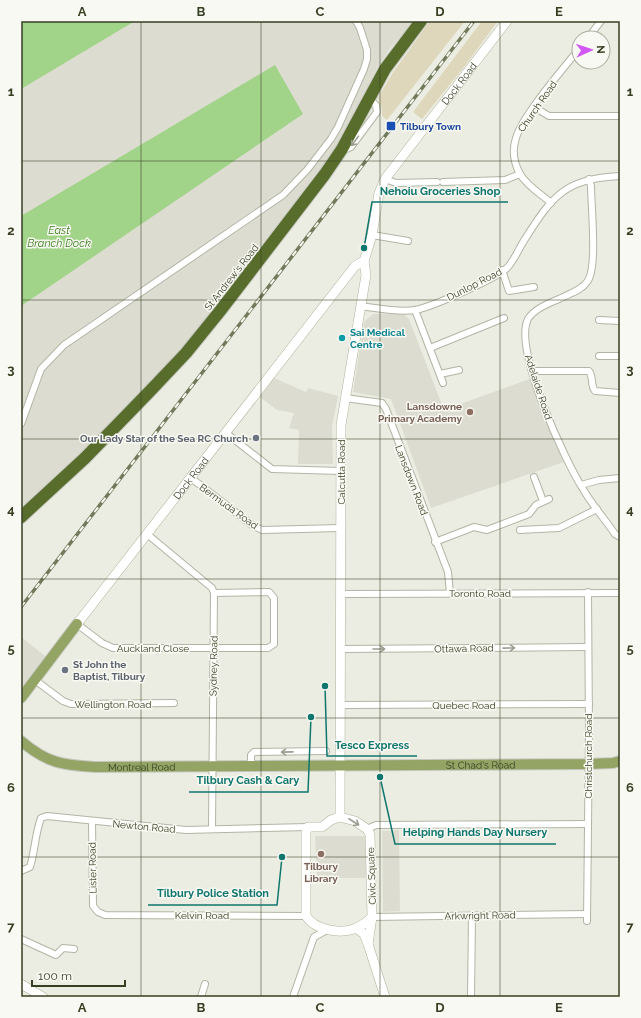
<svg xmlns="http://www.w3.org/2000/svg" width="641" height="1018" font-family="Raleway,sans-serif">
	<rect width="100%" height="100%" fill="#ecede2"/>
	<g fill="#dcddd0">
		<path d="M21,21H414L389,50L377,68L350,125L324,168L229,290L195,333L130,406L21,512Z"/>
		<path d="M373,314H403L409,319L444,410L532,378L564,462L431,508L391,399L353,392L364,322Z"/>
		<path d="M274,378L306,392L308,388L338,396L332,426L333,464H298L299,430L289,428L294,413L277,410L260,397Z"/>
		<path d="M21,637L49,659L21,697Z"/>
		<path d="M399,830L400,911L383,912L382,831Z"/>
		<path d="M315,836H365L366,878H317Z"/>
	</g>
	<g fill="#dfd7bb">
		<path d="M430,21H465L387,120L382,116V110L378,98L392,74Z"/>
		<path d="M482,21H498L464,67L422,119L413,112Z"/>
	</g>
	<g fill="#a1d389">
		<path d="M21,21H135L21,89Z"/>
		<path d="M275,65L303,114L21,306V216Z"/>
	</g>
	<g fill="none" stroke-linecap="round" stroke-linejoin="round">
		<g stroke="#b2b5a5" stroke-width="8">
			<g id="street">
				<path d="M588,38L601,21"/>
				<path d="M534,107L549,116H620"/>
				<path d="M344,150L351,147L377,112L376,105L369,99"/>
				<path d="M385,179L396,183L437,182"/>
				<path d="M589,179L591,186C591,206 598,269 587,282C581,291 568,294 559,299C549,303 534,309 528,319C513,349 565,461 583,489C592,505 605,519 615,534L620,537"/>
				<path d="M443,182L505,180L520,174"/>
				<path d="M551,203C541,194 527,186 520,174C514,163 512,150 516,138C522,116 563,69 579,49"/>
				<path d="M372,235L408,241"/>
				<path d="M502,270L509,291L534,287"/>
				<path d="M360,306C377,308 399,313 415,310C432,307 495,279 507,268C514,261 519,248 525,239C553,195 565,179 620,176"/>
				<path d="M415,310L443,383"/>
				<path d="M599,320L620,321"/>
				<path d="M430,348L504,318"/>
				<path d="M599,356H620"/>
				<path d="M533,371H589C594,378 590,385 595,391L620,393"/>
				<path d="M440,374L459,370"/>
				<path d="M345,398L382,403L386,409L448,572L450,593"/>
				<path d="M21,424L41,369L64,345L283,195L307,170L331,139L338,127L364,69L367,59V50L360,28L356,21"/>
				<path d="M226,433L272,469L340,471"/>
				<path d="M534,477L543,501"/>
				<path d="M191,478L252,525L262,530L340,528"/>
				<path d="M581,485L599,480L620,478"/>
				<path d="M520,530L559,528L597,509"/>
				<path d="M147,534L212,588L214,593L212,829"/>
				<path d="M435,542L474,527L487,530L529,514L536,505L549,499"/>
				<path d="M340,594L620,593"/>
				<path d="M77,624L102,643L113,648H268L274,644V598L269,592L214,593"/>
				<path d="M340,649L588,647"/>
				<path d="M35,680L63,701L71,704L174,703"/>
				<path d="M340,705L589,704"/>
				<path d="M251,765V755L254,752L326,751"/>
				<path d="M92,821L93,906L98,912L105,915L306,916"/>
				<path d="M367,829L376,825L588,824"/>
				<path d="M21,871L30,867C35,851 35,834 41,818L47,816L186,830L308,827"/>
				<path d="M372,917L587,914"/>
				<path d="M587,921L589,732L588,592"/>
				<path d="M21,939L56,955L63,948L74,949"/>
				<path d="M201,997L205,984"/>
				<path d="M293,997L314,937L327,930"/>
				<path d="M471,997L472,916"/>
			</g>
		</g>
		<g stroke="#afb39b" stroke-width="10">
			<g id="secondary">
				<path id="s1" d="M77,624L355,266L364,261"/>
				<path id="s2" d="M340,817L341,425L366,275L364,261L372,235L379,193L385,179L507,21"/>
				<path d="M356,928L364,934L368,944L385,997"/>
				<path d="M368,944L372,917L370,834L367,829L355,821L340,817L331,820L322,827H308L306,832V916C315,930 339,934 354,929C361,926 367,922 372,917"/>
				<path d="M21,984L43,997"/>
			</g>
		</g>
		<g stroke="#c7c9c1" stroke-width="12">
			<g id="primary">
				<path d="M21,698L77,624"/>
				<path id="s3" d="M21,741C47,763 62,765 95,767L588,764L613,763L620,761"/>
			</g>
		</g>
		<g stroke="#c7c9c1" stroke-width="14">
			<path id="highway" d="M21,517L85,458L151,390L186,353L220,311L325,174L342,149L385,69L421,21"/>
		</g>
		<use href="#street" stroke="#fff" stroke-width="6"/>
		<use href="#secondary" stroke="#fff" stroke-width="9"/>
		<use href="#primary" stroke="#93a465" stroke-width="10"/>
		<use href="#highway" stroke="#586c2c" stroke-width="12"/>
		<g stroke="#727a5c" stroke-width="3.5">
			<path id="rail" d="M21,607L474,21"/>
		</g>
		<use href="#rail" stroke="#f9f9f3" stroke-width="2" stroke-dasharray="6" stroke-linecap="butt"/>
	</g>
	<defs><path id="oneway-shaft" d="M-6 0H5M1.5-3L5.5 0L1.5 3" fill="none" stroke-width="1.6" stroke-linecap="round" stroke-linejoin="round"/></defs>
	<g stroke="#9b9f90">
		<use href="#oneway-shaft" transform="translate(355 141) rotate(126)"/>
		<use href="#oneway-shaft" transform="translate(509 648) rotate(-1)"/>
		<use href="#oneway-shaft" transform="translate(379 649)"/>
		<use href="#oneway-shaft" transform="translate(287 752) rotate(179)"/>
		<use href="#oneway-shaft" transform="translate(354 822) rotate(33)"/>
	</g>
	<path fill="none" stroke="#373f22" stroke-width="1" stroke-opacity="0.55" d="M141,21V997M261,21V997M380,21V997M500,21V997M21,161H620M21,300H620M21,439H620M21,579H620M21,718H620M21,857H620"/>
	<rect fill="#1a4fb4" stroke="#f9f9f3" stroke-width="1.5" x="386" y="121" width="10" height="10" rx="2"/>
	<circle fill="#0f9aa8" stroke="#f9f9f3" stroke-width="1.5" cx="342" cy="338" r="4"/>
	<g fill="#8d6e63" stroke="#f9f9f3" stroke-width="1.5">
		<circle cx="470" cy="412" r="4"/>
		<circle cx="321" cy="854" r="4"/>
	</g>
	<g fill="#6b7280" stroke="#f9f9f3" stroke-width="1.5">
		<circle cx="256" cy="438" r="4"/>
		<circle cx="65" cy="670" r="4"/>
	</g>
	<g text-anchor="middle" stroke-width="3" stroke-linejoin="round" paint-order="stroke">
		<g font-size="10" fill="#373f22" stroke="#f9f9f3">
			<text dy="4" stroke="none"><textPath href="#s2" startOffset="764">Dock Road</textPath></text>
			<text transform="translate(537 106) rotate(-55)" y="4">Church Road</text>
			<text transform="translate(231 277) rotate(-52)" y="4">St Andrew's Road</text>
			<text transform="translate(474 284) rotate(-27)" y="4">Dunlop Road</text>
			<text transform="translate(539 387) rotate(72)" y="4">Adelaide Road</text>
			<text transform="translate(341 472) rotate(-90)" y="4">Calcutta Road</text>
			<text dy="4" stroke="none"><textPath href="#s1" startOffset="185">Dock Road</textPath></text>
			<text transform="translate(412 480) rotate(69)" y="4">Lansdown Road</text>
			<text transform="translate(229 506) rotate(36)" y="4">Bermuda Road</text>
			<text x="480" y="597">Toronto Road</text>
			<text x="153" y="652">Auckland Close</text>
			<text transform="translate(464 648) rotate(-1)" y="4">Ottawa Road</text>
			<text transform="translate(213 666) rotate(-89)" y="4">Sydney Road</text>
			<text x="113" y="708">Wellington Road</text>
			<text x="464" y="709">Quebec Road</text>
			<text transform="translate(588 756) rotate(-90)" y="4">Christchurch Road</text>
			<text dy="4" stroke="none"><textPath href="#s3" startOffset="466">St Chad's Road</textPath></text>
			<text dy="4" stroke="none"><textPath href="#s3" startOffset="127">Montreal Road</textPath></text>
			<text transform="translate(144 826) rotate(5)" y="4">Newton Road</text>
			<text transform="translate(92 868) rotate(-91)" y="4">Lister Road</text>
			<text transform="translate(371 876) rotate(-92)" y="4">Civic Square</text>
			<text x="202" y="919">Kelvin Road</text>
			<text transform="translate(480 915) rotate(-1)" y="4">Arkwright Road</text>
		</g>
		<g font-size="10" font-weight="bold" fill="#164399" stroke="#f9f9f3" text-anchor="start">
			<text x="400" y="130">Tilbury Town</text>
		</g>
		<g font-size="10" font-weight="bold" fill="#0d838f" stroke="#f9f9f3" text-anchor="start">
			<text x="350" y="336">Sai Medical<tspan x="350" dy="12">Centre</tspan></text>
		</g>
		<g font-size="10" font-weight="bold" fill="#785e54" stroke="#f9f9f3" text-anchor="end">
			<text x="462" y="410">Lansdowne<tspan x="462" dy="12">Primary Academy</tspan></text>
			<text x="321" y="870" text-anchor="middle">Tilbury<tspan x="321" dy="12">Library</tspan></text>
		</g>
		<g font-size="10" font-weight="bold" fill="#5b616d" stroke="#f9f9f3" text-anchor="end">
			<text x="248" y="442">Our Lady Star of the Sea RC Church</text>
			<text x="73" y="668" text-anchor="start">St John the<tspan x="73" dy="12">Baptist, Tilbury</tspan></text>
		</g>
		<g font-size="11" font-style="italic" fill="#387c1a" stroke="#f9f9f3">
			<text x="59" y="234">East<tspan x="59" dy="13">Branch Dock</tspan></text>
		</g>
	</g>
	<path fill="none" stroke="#0f766e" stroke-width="1.5" d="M364 248L372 202H508M325 686L327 756H417M311 717L308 792H189M380 777L395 844H556M282 857L277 905H148"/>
	<g fill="#0f766e" stroke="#f9f9f3" stroke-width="1.5">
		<circle cx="364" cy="248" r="4"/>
		<circle cx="325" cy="686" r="4"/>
		<circle cx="311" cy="717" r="4"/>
		<circle cx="380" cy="777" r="4"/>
		<circle cx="282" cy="857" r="4"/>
	</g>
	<g font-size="11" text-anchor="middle" font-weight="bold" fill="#0f766e" stroke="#f9f9f3" stroke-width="3" stroke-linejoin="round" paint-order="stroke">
		<text x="440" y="195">Nehoiu Groceries Shop</text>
		<text x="372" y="749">Tesco Express</text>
		<text x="248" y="784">Tilbury Cash &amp; Cary</text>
		<text x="475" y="836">Helping Hands Day Nursery</text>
		<text x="213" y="897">Tilbury Police Station</text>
	</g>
	<rect width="641" height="1018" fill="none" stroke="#f9f9f3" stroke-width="44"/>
	<g transform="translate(591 50) rotate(87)"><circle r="19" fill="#f9f9f3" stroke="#abaf9f"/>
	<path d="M0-3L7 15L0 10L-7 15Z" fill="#d157f6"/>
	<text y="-6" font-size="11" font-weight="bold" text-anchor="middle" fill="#373f22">N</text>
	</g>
	<path d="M32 980v6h93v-6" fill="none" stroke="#373f22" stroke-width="2"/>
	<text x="38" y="980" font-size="12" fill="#373f22" stroke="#f9f9f3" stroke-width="3" paint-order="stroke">100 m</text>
	<rect x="22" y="22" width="597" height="974" fill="none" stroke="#373f22" stroke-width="1.5"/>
	<g font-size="13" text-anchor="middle" font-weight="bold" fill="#373f22">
		<text x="82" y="16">A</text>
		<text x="201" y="16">B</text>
		<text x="320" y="16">C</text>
		<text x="440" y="16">D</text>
		<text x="559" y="16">E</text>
		<text x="11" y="96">1</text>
		<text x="630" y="96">1</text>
		<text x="11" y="235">2</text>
		<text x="630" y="235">2</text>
		<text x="11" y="374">3</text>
		<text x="630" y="374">3</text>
		<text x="11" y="514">4</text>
		<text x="630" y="514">4</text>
		<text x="11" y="653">5</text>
		<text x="630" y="653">5</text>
		<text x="11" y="792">6</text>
		<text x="630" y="792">6</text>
		<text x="11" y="931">7</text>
		<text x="630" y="931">7</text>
		<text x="82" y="1012">A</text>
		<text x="201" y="1012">B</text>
		<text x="320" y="1012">C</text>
		<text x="440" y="1012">D</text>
		<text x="559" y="1012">E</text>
	</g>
</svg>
